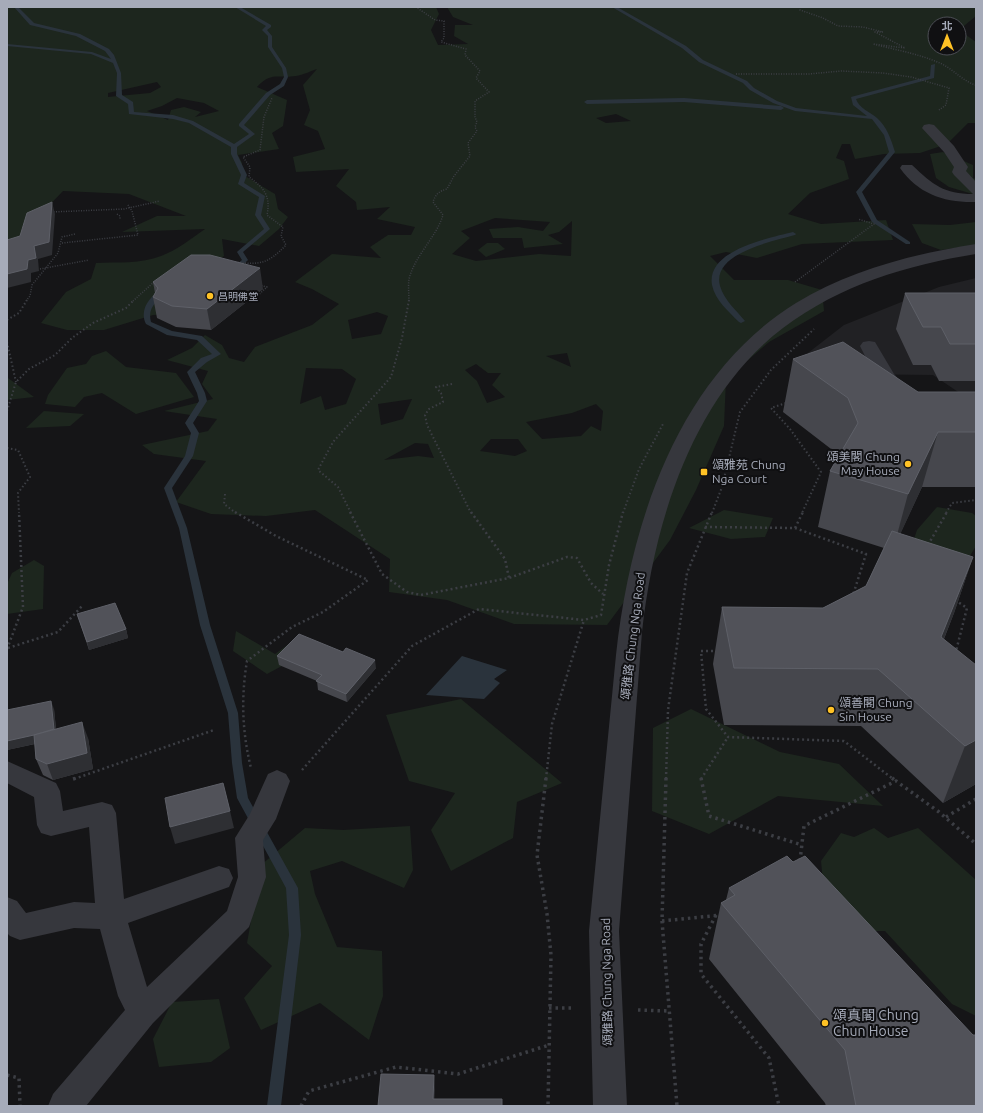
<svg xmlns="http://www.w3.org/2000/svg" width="983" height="1113" font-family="Ubuntu,'Noto Sans TC',sans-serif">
	<rect width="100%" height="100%" fill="#151517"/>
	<path fill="#212124" d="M976,278V404L933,375L843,374L808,353L844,325L939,287Z"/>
	<g fill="#1d261e" fill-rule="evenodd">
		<path d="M7,7H436L439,14L431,30L438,45L468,44L454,36L455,25H473L453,17L447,7H976V16L959,30V24H935V48H959V30L976,42V123H968L947,144L920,153L884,154L855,159L850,144H842L836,158L844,161L849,179L810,193L788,214L821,224L886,220L893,240L802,244L757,258L726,252L710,256L734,280H788L822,290L824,311L769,342L726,379L724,426L696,490L670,540L607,625L514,624L447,600L389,592L390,559L315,510L266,516L211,514L176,502L206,461L154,454L142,445L208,431L217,419L164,411L213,399L202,384L208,371L167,360L192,348L205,335L222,345L229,358L244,362L255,347L312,325L339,304L312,289L295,282L332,254L381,258L370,247L388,235H411L415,227L377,219L390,207L357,210L356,202L336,186L349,169L296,172L293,157L325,149L318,131L304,125L310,110L303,85L317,69C311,71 303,75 296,76C278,79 272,71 257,87L287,100L283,126L272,133L279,149L238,155L242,163L240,173L275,194L278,209L288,217L279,229L259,246L222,239L224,256L209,266L180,314L153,315L104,330H67L41,323L66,292L91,279L96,263C117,262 141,264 161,256C177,250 191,239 205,229L122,232L157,216H186L129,194L63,191L37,218L31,236L7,252ZM157,82L161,87L150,93L108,97V93ZM177,98L204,103L219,111L195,117L201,112L184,107L171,110L168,120L147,111L162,106ZM616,114L631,121L606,123L596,118ZM495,218L550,222L543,231L518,227L489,229L493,238H522L524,248L563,244L548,235L559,232L572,221L571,256L539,254L476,261L452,254L470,238L461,231ZM377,312L388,316L381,334L352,339L348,320ZM567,353L571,367L546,356ZM476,364L488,373H501L492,385L505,397L487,403L477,381L465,370ZM306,368L342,369L356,379L346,404L325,410L321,396L300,404ZM412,399L403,419L381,425L378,404ZM596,404L603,411L601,431L591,426L581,436L542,439L526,422L572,413ZM491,439H518L527,451L515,456L480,451ZM415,443L428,444L434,458L418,456L384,460Z"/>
		<path d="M943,152L973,165V178L976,179V195L949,187L936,178L930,154Z"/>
		<path d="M976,222V245L941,250L922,243L912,224L950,225Z"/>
		<path d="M487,243H498L505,249L486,257L478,250Z"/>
		<path d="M106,351L126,367L176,373L194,397L136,414L102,393L84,397L75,407L45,404L48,395L67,368L86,364L92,356Z"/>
		<path d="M7,378H8L34,397L7,400Z"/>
		<path d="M44,411L84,414L70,426L26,428Z"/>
		<path d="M937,507L972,513L976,516V546L966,562L913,542L917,530Z"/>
		<path d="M724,510L773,518L765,537L731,539L689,528Z"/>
		<path d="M34,560L44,566L43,609L7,614V584L12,573Z"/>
		<path d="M236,631L275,654L290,643L293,660L267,674L233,651Z"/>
		<path d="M461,699L562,783L517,802L513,838L451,871L431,830L455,793L409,781L386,715Z"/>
		<path d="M691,709L780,752L839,764L883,806L778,796L709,834L652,811L653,728Z"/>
		<path d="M410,826L413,870L404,888L342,861L310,871L315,894L337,947L382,951L383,996L369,1040L320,1003L261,1030L244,998L272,966L247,943L261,865L305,828L343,830Z"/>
		<path d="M874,828L888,838L918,828L976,880V1016L952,1004L885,931H869L824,893L821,861L841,833L854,837Z"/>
		<path d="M219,999L230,1048L211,1062L159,1067L153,1039L172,1002Z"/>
	</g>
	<path fill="#2a333c" d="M462,656L507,670L494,679L500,683L484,699L426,695Z"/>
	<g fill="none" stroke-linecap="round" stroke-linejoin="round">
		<g fill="#2a333c" fill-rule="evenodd">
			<path d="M14,7H18L34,23L80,34L109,49L114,55L121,73L122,95L133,102L134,112L173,115L193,121L234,144L249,134L239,126V124L266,93L280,84L284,77L282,68L268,47V36L262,30L266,26L235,7H240L271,25V27L267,30L272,36V47L286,68L288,77L284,86L270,95L244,125L255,134L237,147V154L247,175L244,183L265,196L261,215L270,229L243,252L248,260L247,261L235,271L230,270L242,260L237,252L238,251L264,229L255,215L259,197L238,184L241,175L231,154V147L189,123L173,119L129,114L128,104L116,96L117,73L113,63L91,54L7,46V44L92,52L111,59L105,51L76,36L30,25Z"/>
			<path d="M612,7H617L686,46L703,60L747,81L754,88L777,101L796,108L867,116L853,105L851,97L930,76L931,65L935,64L934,78L856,99C859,108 870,112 877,118C887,127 891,139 895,152L862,192L877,220L910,242V244H906L872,222L856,192L889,152L884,135L872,119L795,111L773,103L750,90L743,83L699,62L682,48Z"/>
			<path d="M684,98L781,106L784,108L781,110L684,102L587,104L584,102L587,100Z"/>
			<path d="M793,232L796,234L795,235C774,241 711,253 720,286C724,300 736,310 745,321L741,323L739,322C729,312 715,300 712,285C706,250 769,238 793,232Z"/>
			<path d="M163,290L166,292C157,302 147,307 151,322L172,331L202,336L221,354L207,362L195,372L205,393L207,401L193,423L199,433L193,456L172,488L187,528L210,625L238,713L242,763L248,798L298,888L301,935L281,1106H267L289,935L286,888L237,798L232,763L228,713L200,625L179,528L164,488L185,456L191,433L185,423L199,401L197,393L187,372L201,358L212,354L197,340L167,335L146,324C139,311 149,295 163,290Z"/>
		</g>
		<g stroke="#3c3e44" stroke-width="1.5" stroke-dasharray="1 1.5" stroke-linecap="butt">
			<path d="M800,7V10L823,18L838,26L863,27L883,32H875L905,48L873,44C896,50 920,54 942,64C954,70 964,82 976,85"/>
			<path d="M736,74H809L841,71L883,73L911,77L949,88L946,105L939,110"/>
			<path d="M51,212L124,209L160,201"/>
			<path d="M117,214L120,216V219"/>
			<path d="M62,243L138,235L132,211L128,205"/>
			<path d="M235,262C260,265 268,264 286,245L281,236L283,227L267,215C271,196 264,188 249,177L250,167L243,157L260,150L264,117L272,98"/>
			<path d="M40,269L89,260"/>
			<path d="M795,282L874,224L858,219"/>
			<path d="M254,299L267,287L259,285"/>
			<path d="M26,301L30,296L32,285L58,253L62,237L75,234"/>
			<path d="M133,301L154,282"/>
			<path d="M409,301C409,295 408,286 409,279C415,255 436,238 443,215L433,202C435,195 439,191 447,189L454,176L470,156L468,143L477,131L475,127L477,122L475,117V101L489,92L476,78L480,71L465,55L466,49L441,42L444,38V21L435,20L416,7"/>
		</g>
		<g stroke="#3c3e44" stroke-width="2" stroke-dasharray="1.5 2.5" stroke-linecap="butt">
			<path d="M7,320L19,313L27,300"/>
			<path d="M7,342L16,382"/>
			<path d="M452,384L436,387L441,393L443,402L429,409L425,415L427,425L471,513"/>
			<path d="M786,403L771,408L790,429L821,472L802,513"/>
			<path d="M7,411L16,382L29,369L55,355L72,338L93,323L126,308L134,300"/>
			<path d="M7,448L18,450L30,477L18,493L19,513"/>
			<path d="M225,494L224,504L236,513"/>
			<path d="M351,513L338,487L318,470L333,442L391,377L402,338L409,300"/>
			<path d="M623,513L639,469L663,424"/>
			<path d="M712,513L722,487L740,412L771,370L814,329"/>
			<path d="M946,513L952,503L976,500"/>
		</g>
		<g stroke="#3c3e44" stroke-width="2.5" stroke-dasharray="2 3" stroke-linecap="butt">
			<path d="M235,512L276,536L368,580L323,612L292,627L247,661C241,697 242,732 251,768"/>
			<path d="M350,512L382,574L407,592L421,595L509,578L567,557L577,558L591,583L603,594"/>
			<path d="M471,512L505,559L509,578"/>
			<path d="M705,527L795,528L866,554L853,595"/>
			<path d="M795,528L803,512"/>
			<path d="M928,545L947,512"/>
			<path d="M955,600L967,608L956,651"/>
			<path d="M8,648L58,632L82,606"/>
			<path d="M7,649L23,607L19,512"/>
			<path d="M718,651H701L706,709L728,737L844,741L893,779"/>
			<path d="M302,770L412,646L479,609L584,620L601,615L609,565L623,512"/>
			<path d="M74,779L214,730"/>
			<path d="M546,779L552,724L584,620"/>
			<path d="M666,779L668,710L687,573L712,512"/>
			<path d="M701,779L728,737"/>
		</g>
		<g stroke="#3c3e44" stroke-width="3.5" stroke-dasharray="2.5 4" stroke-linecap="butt">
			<path d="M546,778L537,855L547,914L551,955L548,1106"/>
			<path d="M666,778L662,921L677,1106"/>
			<path d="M701,778L709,816L802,845"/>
			<path d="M892,778L896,781"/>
			<path d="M73,779L77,778"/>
			<path d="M946,817L976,799"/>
			<path d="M800,861L804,826L896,781L939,812L976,844"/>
			<path d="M716,915L701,944V974L769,1058L779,1106"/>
			<path d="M662,921L721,915"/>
			<path d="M549,1008H575"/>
			<path d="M638,1010L669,1011"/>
			<path d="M7,1075L19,1078L20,1106"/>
			<path d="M301,1106L309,1091L396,1067L458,1074L549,1045"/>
		</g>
		<g fill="#36373d" fill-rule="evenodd">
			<path d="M929,124L934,125L954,146L968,167L966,171L976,182V202C945,203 918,194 900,168L902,165H912C933,185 944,194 973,194L954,175L952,172L954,167L944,152L922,128L924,125Z"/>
			<path d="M976,244V254C907,265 840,285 783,328C692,397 654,523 642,632L619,931L627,1106H593L589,931L616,655C630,524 678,376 796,303C850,270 913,254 976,244Z"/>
			<path d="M869,341L875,342L894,374L908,390L906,394C882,400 869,363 860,346L863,342Z"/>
			<path d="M7,761L56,783L60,791L63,811L102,802L112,805L116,813L124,899L219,866L229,869L233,878L229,887L128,923L147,987L227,911L238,877L235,838L250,814L268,774L277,770L286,774L290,781L276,819L263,840L266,877L249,927L153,1023L86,1106H48L53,1094L125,1010L118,996L100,929L74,928L20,940L10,936L7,933V897L17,901L26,913L74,902L95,903L89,827L51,836L41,833L37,825L34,797L7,783Z"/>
		</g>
	</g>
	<g fill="#46474d">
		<path d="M153,282L263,289L211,330L176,327L157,318L153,297L155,293Z"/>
		<path d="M905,293H976V381H939L931,365H913L896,329Z"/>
		<path d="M793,359L918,392H976V487H922L900,534L973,557L954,613L944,639L976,784L943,803L861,726L724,725L713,664L722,607L823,608L866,586L884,548L818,527L830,471L838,458L835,452L783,412Z"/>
		<path d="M77,614L126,629L128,638L89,650Z"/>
		<path d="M277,656L376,668L347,702L318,690L317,681L279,665Z"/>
		<path d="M54,709L56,729L88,738L93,769L53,780L43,775L36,759L35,744L7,750V710Z"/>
		<path d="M729,888L976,1106H826L825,1103L709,959L721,903L726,900Z"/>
	</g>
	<g fill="#2e2f33">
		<path d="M52,202L55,214L52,255L38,259L39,271L31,273V282L7,288V274L28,260L34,246Z"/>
		<path d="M260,268L263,289L211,330L207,309Z"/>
		<path d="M938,432L922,487L893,550L908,494Z"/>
		<path d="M973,557L954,613L922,694L941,637Z"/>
		<path d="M126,629L128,638L89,650L87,642Z"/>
		<path d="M375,660L376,668L347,702L346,694Z"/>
		<path d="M51,701L54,709L57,739L7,750V741Z"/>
		<path d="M82,722L88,738L93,769L53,780L47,764Z"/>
		<path d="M976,740V784L943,803L965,746Z"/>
		<path d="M230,811L234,828L175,844L170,827Z"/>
		<path d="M434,1075L435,1090L434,1106L433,1099Z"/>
	</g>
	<g fill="#515259" stroke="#5e6068">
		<path d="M52,202L49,242L34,246L36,258L28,260L27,269L7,274V240L20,236L27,213Z"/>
		<path d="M191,255H210L260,268L207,309L172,306L153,297L158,288L153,282Z"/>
		<path d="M905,293H976V344H950L941,327H923Z"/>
		<path d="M843,342L918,392H976V432H938L908,494L830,471L858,423L848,398L793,359Z"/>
		<path d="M892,531L973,557L941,637L976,665V740L965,746L878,669L734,668L722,607L823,608L866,586Z"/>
		<path d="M115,603L126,629L87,642L77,614Z"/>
		<path d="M299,634L343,652L346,648L375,660L346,694L316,681L322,675L277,656Z"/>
		<path d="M51,701L54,729L34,735L7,741V710Z"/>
		<path d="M82,722L87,753L47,764L36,759L34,735Z"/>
		<path d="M223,783L230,811L170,827L165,798Z"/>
		<path d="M787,856L793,862L805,856L973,1035H976V1106H856L845,1050L721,903L735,895L729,888Z"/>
		<path d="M381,1074L434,1075L433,1099H502V1106H378Z"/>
	</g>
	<g fill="#ffc225" stroke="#101012" stroke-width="1.5">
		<circle cx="210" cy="296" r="4"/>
		<circle cx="908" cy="464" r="4"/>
		<rect x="700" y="468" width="8" height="8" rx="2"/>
		<circle cx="831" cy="710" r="4"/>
		<circle cx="825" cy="1023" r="4"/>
	</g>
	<g text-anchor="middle" stroke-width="4" stroke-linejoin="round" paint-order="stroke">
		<g font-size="10" fill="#a6abb9" stroke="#101012" text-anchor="start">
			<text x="218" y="300">昌明佛堂</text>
		</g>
		<g font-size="12" fill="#a6abb9" stroke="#101012" text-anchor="start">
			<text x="900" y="461" text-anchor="end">頌美閣 Chung<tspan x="900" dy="14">May House</tspan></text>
			<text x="712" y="469">頌雅苑 Chung<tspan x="712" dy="14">Nga Court</tspan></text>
			<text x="839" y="707">頌善閣 Chung<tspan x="839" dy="14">Sin House</tspan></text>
		</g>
		<g font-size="12" fill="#a6abb9" stroke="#101012">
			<text transform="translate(633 636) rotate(-83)" y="4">頌雅路 Chung Nga Road</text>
			<text transform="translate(607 982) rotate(-91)" y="4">頌雅路 Chung Nga Road</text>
		</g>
		<g font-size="14" fill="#a6abb9" stroke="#101012" text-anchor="start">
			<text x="833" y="1020">頌真閣 Chung<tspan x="833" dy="16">Chun House</tspan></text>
		</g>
	</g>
	<rect width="983" height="1113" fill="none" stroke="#a6abb9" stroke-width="16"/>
	<g transform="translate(947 36)"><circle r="19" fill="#101012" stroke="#4c4e55"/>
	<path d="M0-3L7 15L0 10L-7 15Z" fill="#ffc225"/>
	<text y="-6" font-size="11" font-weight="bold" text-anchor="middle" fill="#a6abb9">北</text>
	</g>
</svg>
